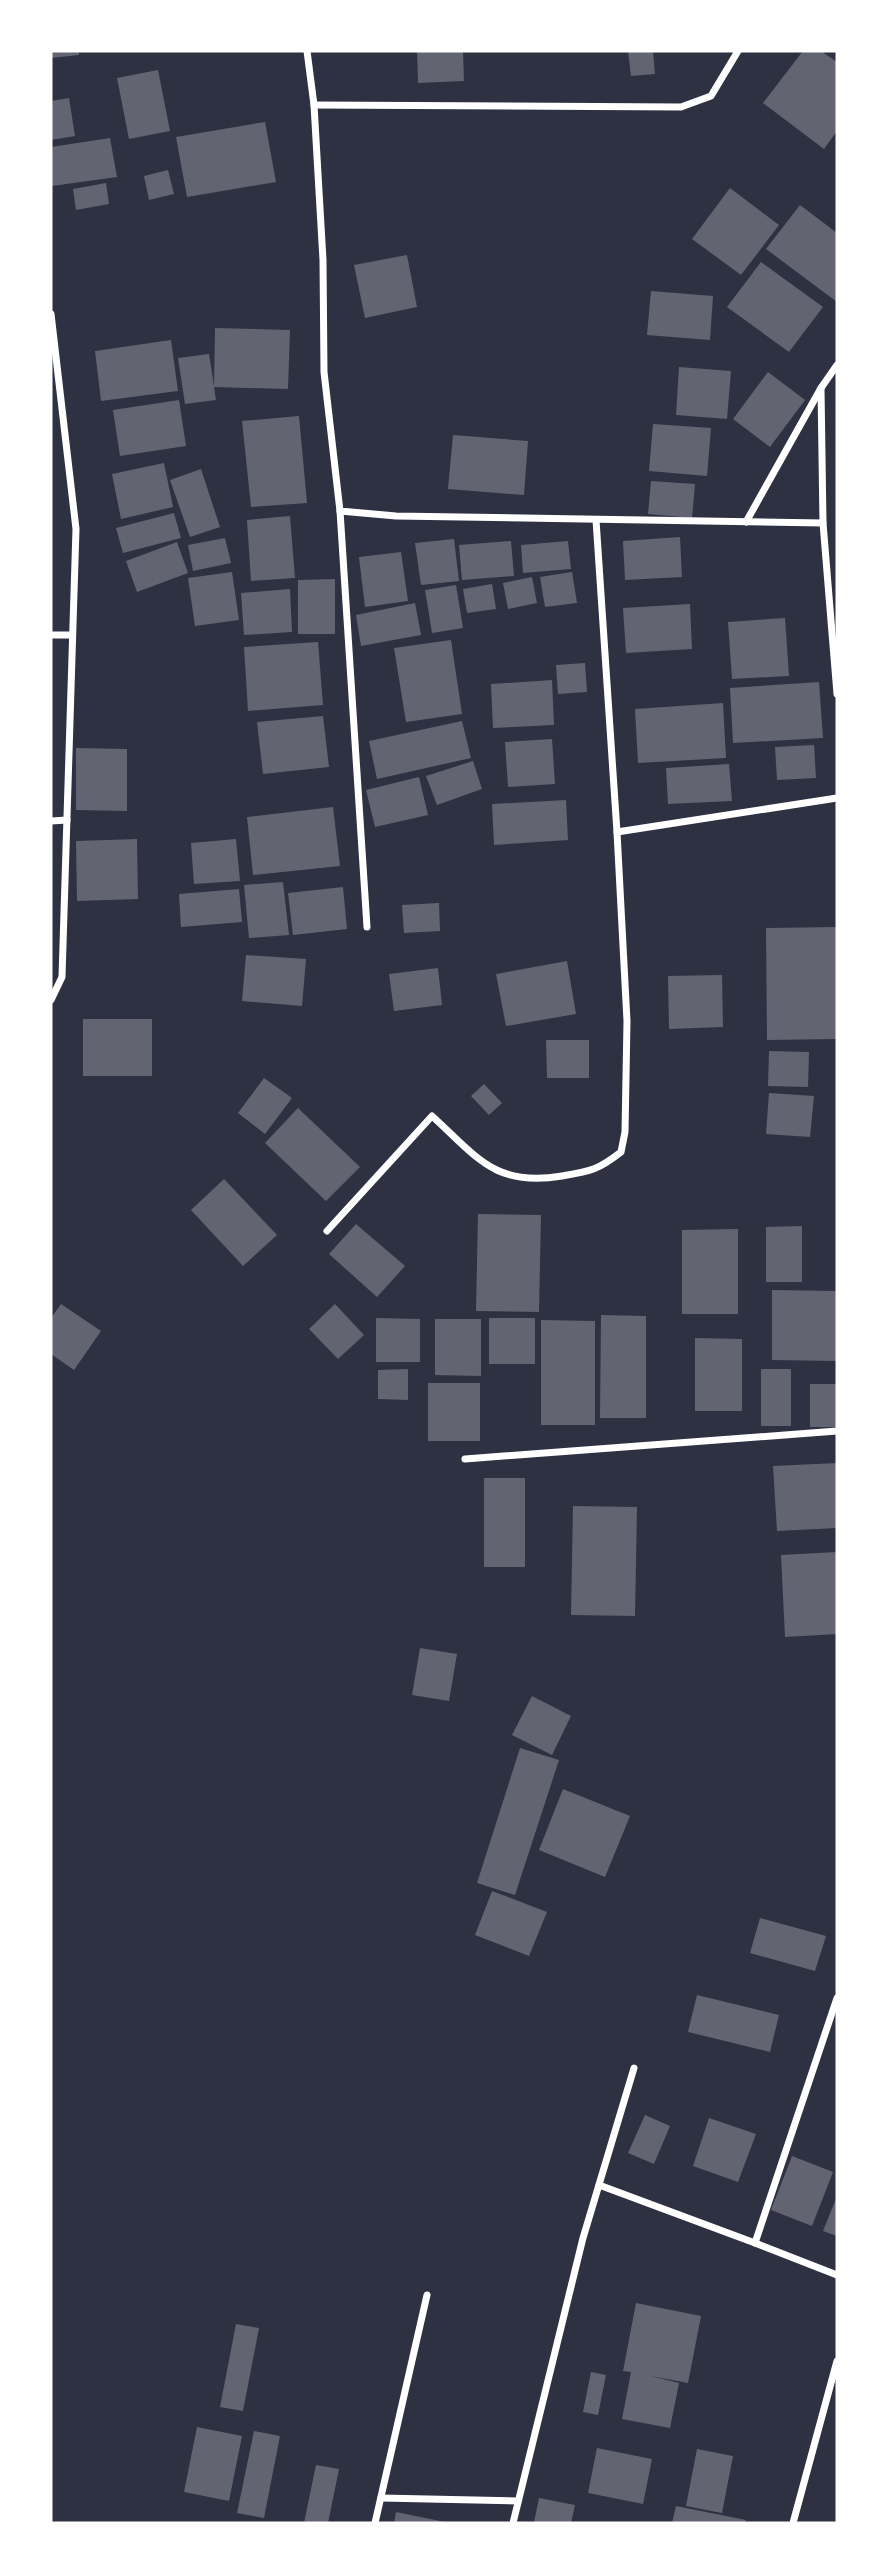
<svg xmlns="http://www.w3.org/2000/svg" width="888" height="2574" font-family="'Public Sans',sans-serif">
	<rect width="100%" height="100%" fill="#2d3142"/>
	<g fill="#626471">
		<path d="M51,51H79V55L51,58Z"/>
		<path d="M417,51H463L464,81L418,83Z"/>
		<path d="M628,51H653L655,74L631,76Z"/>
		<path d="M803,51H821L837,62V131L824,149L763,103Z"/>
		<path d="M158,70L170,131L129,139L117,78Z"/>
		<path d="M69,98L75,136L51,140V101Z"/>
		<path d="M265,122L276,182L187,197L176,137Z"/>
		<path d="M110,138L117,177L52,186L51,147Z"/>
		<path d="M168,170L174,194L149,200L144,176Z"/>
		<path d="M106,183L109,204L76,210L73,189Z"/>
		<path d="M730,188L779,225L741,275L692,239Z"/>
		<path d="M800,205L837,233V302L766,249Z"/>
		<path d="M407,255L417,307L365,318L354,265Z"/>
		<path d="M761,262L823,307L789,352L727,307Z"/>
		<path d="M651,291L713,296L710,340L647,335Z"/>
		<path d="M215,328L290,330L288,389L214,387L216,400L185,404L178,358L209,354L214,386Z"/>
		<path d="M171,340L178,391L101,401L95,351Z"/>
		<path d="M679,367L731,371L727,419L676,415Z"/>
		<path d="M768,372L805,400L770,447L733,419Z"/>
		<path d="M179,400L186,446L120,456L113,410Z"/>
		<path d="M299,416L307,503L251,507L242,421Z"/>
		<path d="M653,424L711,428L707,476L649,471Z"/>
		<path d="M453,435L528,441L524,495L448,489Z"/>
		<path d="M164,463L173,507L121,519L112,474Z"/>
		<path d="M201,469L220,527L190,537L170,480Z"/>
		<path d="M651,481L695,484L692,518L648,514Z"/>
		<path d="M174,513L181,538L123,553L116,528Z"/>
		<path d="M290,516L295,578L251,581L247,520Z"/>
		<path d="M680,537L682,577L625,580L623,541Z"/>
		<path d="M225,538L231,563L193,571L188,545Z"/>
		<path d="M454,539L459,581L421,585L415,543Z"/>
		<path d="M511,541L514,576L462,580L459,545Z"/>
		<path d="M568,541L571,569L523,573L521,545Z"/>
		<path d="M177,542L188,573L137,592L126,561Z"/>
		<path d="M401,552L408,601L365,607L359,557Z"/>
		<path d="M232,572L239,620L195,626L188,578Z"/>
		<path d="M572,572L577,603L545,607L540,577Z"/>
		<path d="M532,577L537,603L508,609L503,583Z"/>
		<path d="M335,579V634H298V580Z"/>
		<path d="M492,584L496,609L467,613L463,589Z"/>
		<path d="M456,585L463,628L432,633L425,590Z"/>
		<path d="M290,589L292,632L244,635L241,593Z"/>
		<path d="M415,603L421,635L361,646L356,615Z"/>
		<path d="M690,604L692,649L626,653L623,608Z"/>
		<path d="M785,618L789,676L732,679L728,622Z"/>
		<path d="M451,640L462,714L406,722L394,648Z"/>
		<path d="M318,642L323,705L248,711L244,647Z"/>
		<path d="M585,663L587,692L558,694L556,665Z"/>
		<path d="M552,680L554,725L493,728L491,684Z"/>
		<path d="M819,682L823,738L733,743L730,688Z"/>
		<path d="M723,703L726,758L638,763L635,709Z"/>
		<path d="M323,716L329,767L263,774L257,722Z"/>
		<path d="M462,721L471,758L377,779L369,741Z"/>
		<path d="M552,739L555,784L508,787L505,742Z"/>
		<path d="M814,745L816,778L777,780L775,747Z"/>
		<path d="M76,748L127,749V811L76,810Z"/>
		<path d="M473,761L482,789L437,805L426,776Z"/>
		<path d="M729,764L732,801L668,804L666,768Z"/>
		<path d="M419,777L428,815L375,827L366,790Z"/>
		<path d="M566,800L568,840L494,845L492,804Z"/>
		<path d="M333,807L340,866L253,875L247,817Z"/>
		<path d="M137,839L138,899L77,901L76,841Z"/>
		<path d="M236,839L240,881L194,884L191,843Z"/>
		<path d="M283,882L289,935L249,938L244,885Z"/>
		<path d="M343,887L347,929L293,935L288,893Z"/>
		<path d="M239,889L242,922L181,927L179,894Z"/>
		<path d="M439,903L440,931L404,933L402,905Z"/>
		<path d="M837,927V1039L767,1040L766,928Z"/>
		<path d="M246,955L306,959L302,1006L242,1001Z"/>
		<path d="M567,961L576,1014L506,1026L496,974Z"/>
		<path d="M438,968L442,1005L394,1011L389,974Z"/>
		<path d="M722,975L723,1027L669,1029L668,976Z"/>
		<rect x="83" y="1019" width="69" height="57"/>
		<path d="M546,1040H589V1078H547Z"/>
		<path d="M769,1051L809,1052L808,1087L768,1086Z"/>
		<path d="M264,1078L292,1098L265,1134L238,1113Z"/>
		<path d="M484,1084L502,1103L489,1115L471,1096Z"/>
		<path d="M769,1093L814,1096L810,1137L766,1134Z"/>
		<path d="M298,1108L360,1167L326,1201L265,1143Z"/>
		<path d="M224,1179L277,1235L243,1266L191,1210Z"/>
		<path d="M478,1214L541,1215L539,1312L476,1311Z"/>
		<path d="M356,1224L405,1266L377,1297L329,1254Z"/>
		<path d="M802,1226V1282H766V1227Z"/>
		<path d="M738,1229V1314H682V1230Z"/>
		<path d="M772,1290L837,1291V1361L772,1360Z"/>
		<path d="M61,1304L101,1331L74,1370L51,1354V1318Z"/>
		<path d="M335,1304L364,1335L338,1359L309,1329Z"/>
		<path d="M601,1315L646,1316V1418H600Z"/>
		<path d="M376,1318L420,1319V1362H376Z"/>
		<rect x="489" y="1318" width="46" height="46"/>
		<path d="M435,1319H481V1376L435,1375Z"/>
		<path d="M541,1320L595,1321V1425H541Z"/>
		<path d="M695,1338L742,1339V1411H695Z"/>
		<path d="M408,1369V1400L378,1399V1370Z"/>
		<rect x="761" y="1369" width="30" height="57"/>
		<rect x="428" y="1383" width="52" height="58"/>
		<rect x="810" y="1384" width="27" height="43"/>
		<path d="M837,1463V1528L777,1531L773,1466Z"/>
		<rect x="484" y="1478" width="41" height="89"/>
		<path d="M573,1506L637,1507L635,1616L571,1615Z"/>
		<path d="M837,1552V1634L785,1637L781,1555Z"/>
		<path d="M420,1648L457,1654L449,1701L412,1695Z"/>
		<path d="M532,1696L571,1716L552,1755L512,1735Z"/>
		<path d="M520,1748L559,1760L515,1895L477,1883Z"/>
		<path d="M563,1789L630,1816L605,1877L539,1850Z"/>
		<path d="M492,1891L547,1912L529,1956L475,1935Z"/>
		<path d="M760,1918L826,1936L815,1971L750,1953Z"/>
		<path d="M697,1995L779,2015L770,2052L688,2032Z"/>
		<path d="M645,2115L670,2126L654,2164L628,2153Z"/>
		<path d="M709,2118L756,2134L738,2182L693,2166Z"/>
		<path d="M792,2156L833,2172L812,2226L771,2210Z"/>
		<path d="M837,2196V2236L823,2231Z"/>
		<path d="M636,2303L701,2316L688,2383L651,2376L679,2383L670,2428L622,2419L631,2372L623,2371Z"/>
		<path d="M236,2324L259,2328L243,2411L220,2407Z"/>
		<path d="M591,2372L606,2375L598,2415L583,2412Z"/>
		<path d="M197,2427L242,2436L229,2501L184,2492Z"/>
		<path d="M254,2431L280,2436L264,2518L237,2513Z"/>
		<path d="M597,2448L652,2459L643,2504L588,2493Z"/>
		<path d="M697,2449L733,2456L722,2513L686,2506Z"/>
		<path d="M316,2465L339,2469L328,2523H304Z"/>
		<path d="M539,2498L575,2505L571,2523L534,2522Z"/>
		<path d="M676,2506L746,2520L745,2523H672Z"/>
		<path d="M396,2512L445,2522V2523H394Z"/>
	</g>
	<g fill="none" stroke-linecap="round" stroke-linejoin="round">
		<g stroke="#fff" stroke-width="7">
			<path d="M307,51L314,105L323,260L324,372L340,511L396,516L823,523"/>
			<path d="M314,105L681,107L711,96L738,51"/>
			<path d="M51,314L76,529L62,977L51,1000"/>
			<path d="M821,388L823,523L837,694"/>
			<path d="M340,511L367,927"/>
			<path d="M596,520L617,832L837,798"/>
			<path d="M746,522L821,388L837,365"/>
			<path d="M51,635H71"/>
			<path d="M51,821L67,820"/>
			<path d="M327,1231L432,1116C478,1158 495,1187 562,1176C591,1171 598,1170 621,1152L625,1132L627,1021L617,832"/>
			<path d="M465,1459L837,1431"/>
			<path d="M837,1998L755,2243L837,2275"/>
			<path d="M599,2185L755,2243"/>
			<path d="M381,2498L518,2501"/>
			<path d="M375,2523L427,2295"/>
			<path d="M513,2523L583,2238L634,2068"/>
			<path d="M793,2523L837,2361"/>
		</g>
	</g>
	<rect width="888" height="2574" fill="none" stroke="#ffffff" stroke-width="105"/>
</svg>
